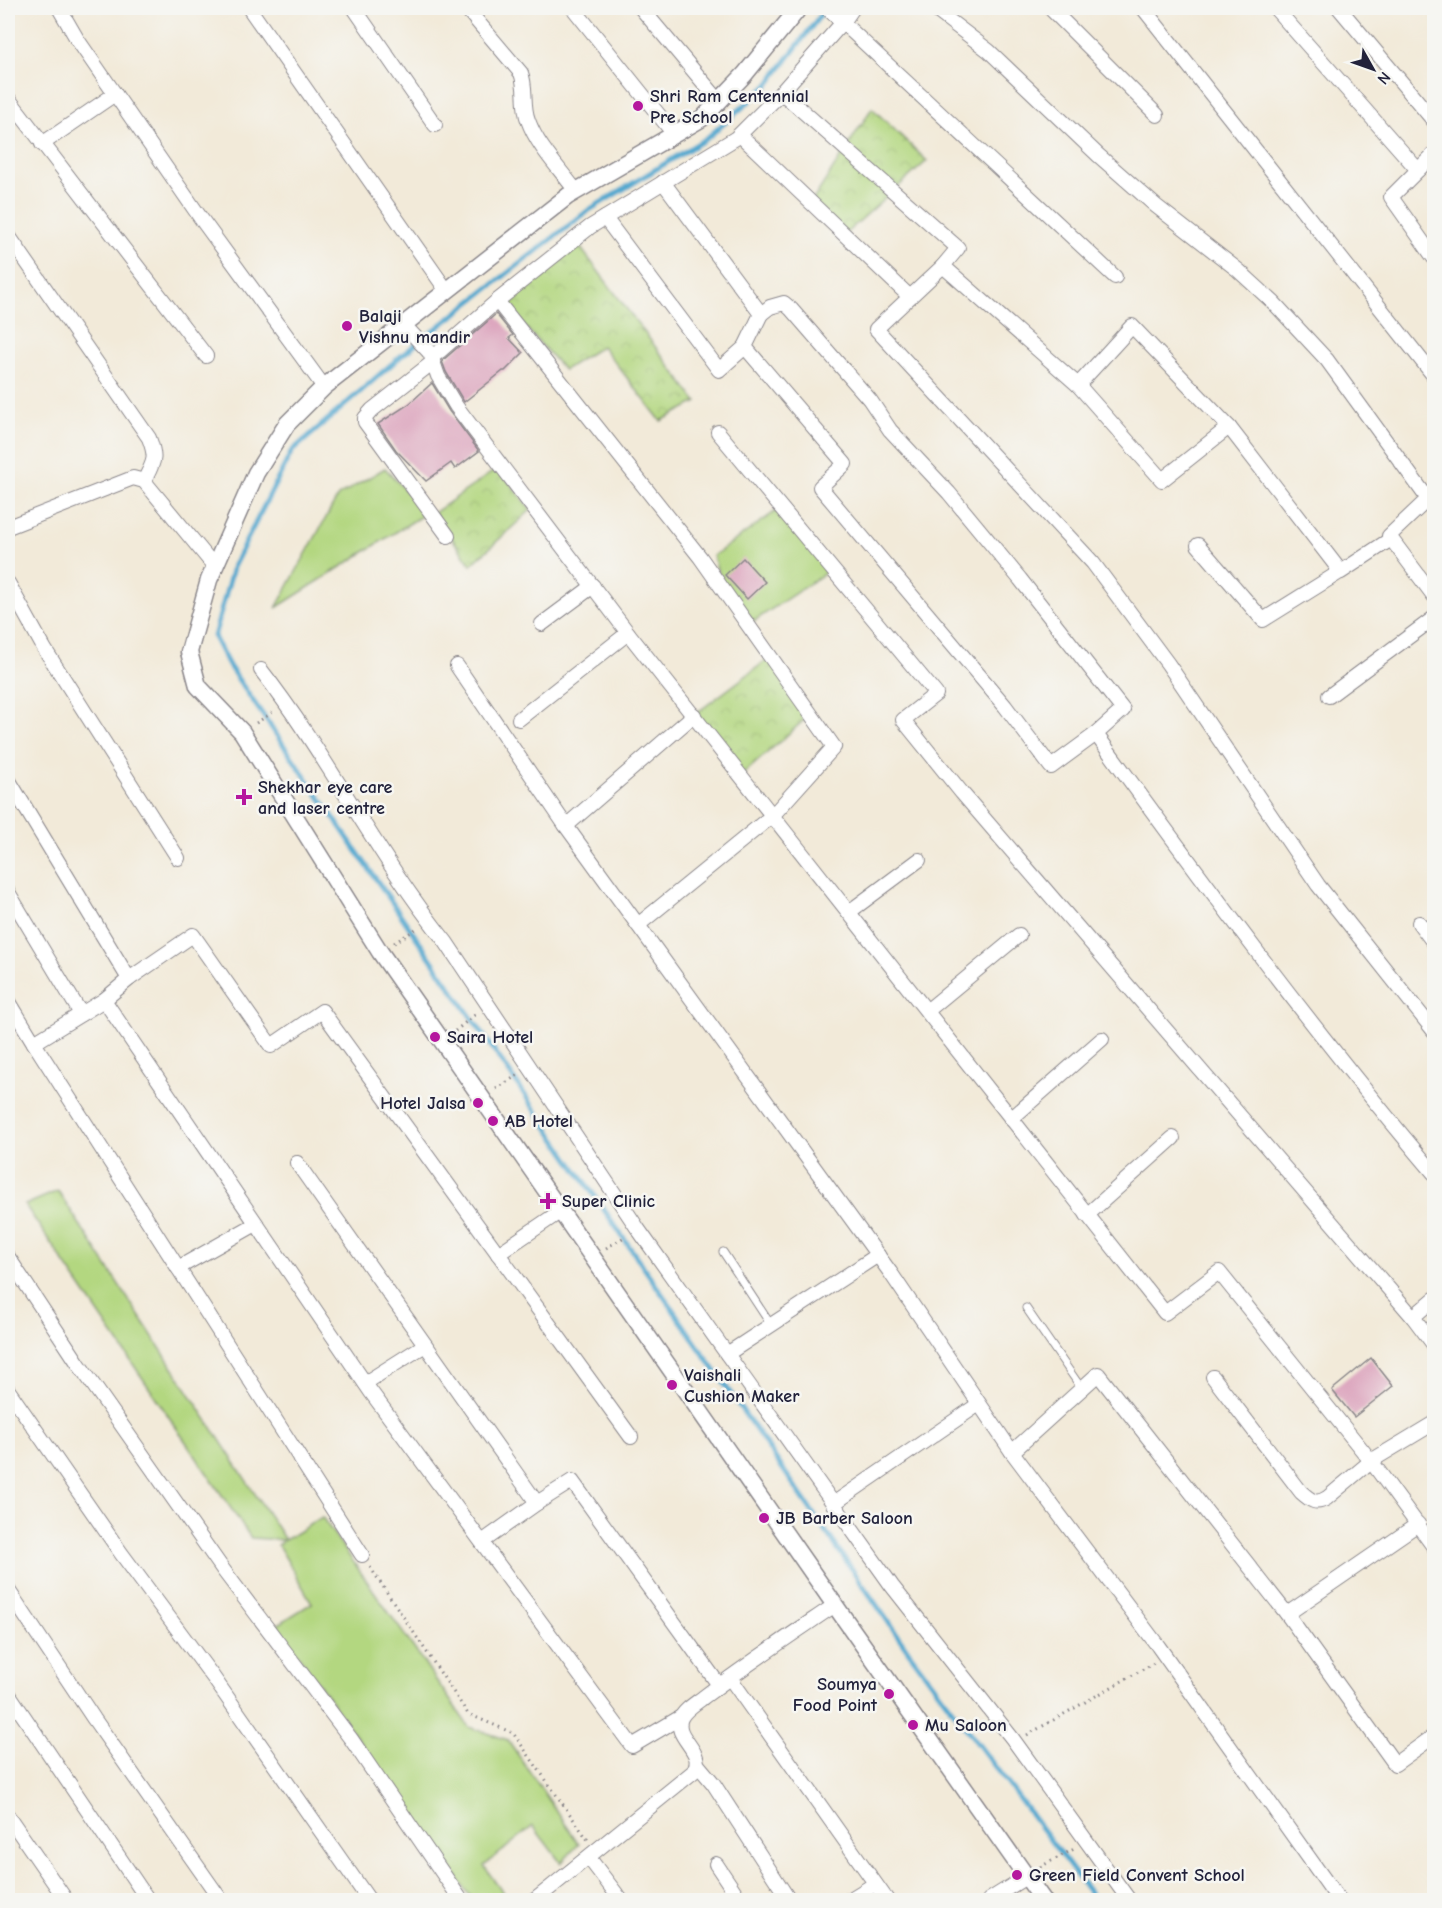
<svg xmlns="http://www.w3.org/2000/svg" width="1442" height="1908" font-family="'Comic Neue',sans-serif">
	<defs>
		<pattern id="park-crowns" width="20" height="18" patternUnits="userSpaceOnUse" patternTransform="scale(1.5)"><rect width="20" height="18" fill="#b3d780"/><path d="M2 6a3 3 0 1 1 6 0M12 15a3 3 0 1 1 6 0" fill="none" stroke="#9ab870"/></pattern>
	</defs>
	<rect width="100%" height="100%" fill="#f6f6f2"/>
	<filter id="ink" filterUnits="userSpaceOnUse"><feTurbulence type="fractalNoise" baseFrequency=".0167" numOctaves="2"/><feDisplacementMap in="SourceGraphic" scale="12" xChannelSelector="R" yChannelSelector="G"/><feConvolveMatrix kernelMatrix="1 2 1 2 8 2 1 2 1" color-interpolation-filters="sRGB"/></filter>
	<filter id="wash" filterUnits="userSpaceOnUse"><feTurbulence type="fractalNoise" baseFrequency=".008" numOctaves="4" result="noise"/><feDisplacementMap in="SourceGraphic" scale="24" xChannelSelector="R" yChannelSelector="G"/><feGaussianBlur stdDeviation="1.35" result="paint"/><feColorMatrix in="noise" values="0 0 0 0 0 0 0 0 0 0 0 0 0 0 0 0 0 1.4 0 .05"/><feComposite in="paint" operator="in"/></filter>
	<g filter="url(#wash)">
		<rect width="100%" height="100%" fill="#f2ead9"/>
		<g fill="#b3d780" stroke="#6a7c5e" stroke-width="1.5">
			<path d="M385,468L426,513L276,608L338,496Z"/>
			<path d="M779,509L828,571L754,621C730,598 722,588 713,556Z"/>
			<path d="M58,1191L285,1540L322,1517L469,1727L508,1740L579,1844L561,1863L533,1826L484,1866L508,1900H473L277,1625L312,1603L278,1545L284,1540L251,1538L25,1205Z"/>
		</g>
		<g fill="url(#park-crowns)" stroke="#6a7c5e" stroke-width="1.5">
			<path d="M872,108L927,161L845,234L811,203Z"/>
			<path d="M574,239L697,402L661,421L602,346L564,370L504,303Z"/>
			<path d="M498,468L531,510L471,565L434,513Z"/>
			<path d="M771,657L811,714L741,776L694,715Z"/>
		</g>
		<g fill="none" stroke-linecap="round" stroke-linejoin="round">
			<path stroke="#53a8cf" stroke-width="5" d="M825,9L767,86L707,138L589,210L401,356L292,451L233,567L214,637L229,666L909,1652L1095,1900"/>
		</g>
		<g id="blocks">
			<g fill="#dda7bf">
				<path d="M496,314L513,335L509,338L523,353L505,371H503L464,402L446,372L442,361Z"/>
				<path d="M432,383L449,411L479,451L455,469L451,463L426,481L396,450L378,424L409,404Z"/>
				<path d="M743,558L765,582L747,599L725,575Z"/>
				<path d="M1371,1358L1393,1386L1354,1417L1332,1390Z"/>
			</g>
		</g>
	</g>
	<g filter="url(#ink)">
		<use href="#blocks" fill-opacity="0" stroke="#8a868a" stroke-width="1.5"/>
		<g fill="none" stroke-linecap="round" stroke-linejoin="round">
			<g stroke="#8a868a" stroke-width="9">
				<g id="service">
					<path d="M723,1252L771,1325"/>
					<path d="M1026,1308L1082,1389"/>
				</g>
			</g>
			<g stroke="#8a868a" stroke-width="16">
				<g id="minor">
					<path d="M59,8L77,39L202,220L324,387"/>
					<path d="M249,8L447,291"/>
					<path d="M354,8L435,125"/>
					<path d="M466,8L521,73C527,88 522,105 528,120C537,146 560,169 576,191"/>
					<path d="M573,8L674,134"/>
					<path d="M641,8L719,101"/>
					<path d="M827,8L1115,277"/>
					<path d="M933,8L989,51L1098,155L1156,206L1238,270L1274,303L1327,360L1428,499L1389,536L1434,596"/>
					<path d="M1050,8L1157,115"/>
					<path d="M1143,8L1434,376"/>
					<path d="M1275,8L1418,170"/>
					<path d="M1339,8L1434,121"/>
					<path d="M781,92L958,248L943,266"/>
					<path d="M8,98L206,356"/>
					<path d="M740,135L910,297"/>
					<path d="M42,144L115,94"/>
					<path d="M1434,154L1391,197L1434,258"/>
					<path d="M663,182L761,314L770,307L784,303L791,309L870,400L890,430L949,493L1020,579L1123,710L1096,734C1205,884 1315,1033 1434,1173"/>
					<path d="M605,218L719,370L745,347"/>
					<path d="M8,235L149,438C157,459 154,461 144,481"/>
					<path d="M497,301L700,557L834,747L773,815L638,925"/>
					<path d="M761,314L745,347L845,464L820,487L1005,706L1051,767L1096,734"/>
					<path d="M404,325L430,353L436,354L440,351L497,301L590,227L736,138L778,96L844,21L853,8"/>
					<path d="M430,353L438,376L456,406L628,633L1165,1313L1219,1272L1371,1461L1434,1547"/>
					<path d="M433,362L372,410L365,418V422L448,536"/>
					<path d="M1078,385L1132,326L1229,427L1341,572L1391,539"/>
					<path d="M1229,427L1162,480L1078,385L943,266L876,329L1093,563L1168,664L1318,885L1434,1031"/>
					<path d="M718,432L936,694L903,720L962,793L1413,1317L1434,1345"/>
					<path d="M8,527L133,478L144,481L215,567"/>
					<path d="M1198,545L1263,620L1340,572"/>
					<path d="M8,583L44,648L178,858"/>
					<path d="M542,624L593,586"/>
					<path d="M457,666L566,826L890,1272L1012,1452L1158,1646L1339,1900"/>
					<path d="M261,670C328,756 377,856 446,942L638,1229L892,1586L1012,1738L1129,1900"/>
					<path d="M1329,696L1434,618"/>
					<path d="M519,719L628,633"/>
					<path d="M8,779L129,979L104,1000L34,1043L8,1000"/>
					<path d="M566,826L694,715"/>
					<path d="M8,892L81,1014"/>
					<path d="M849,912L919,860"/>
					<path d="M1419,923L1434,943"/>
					<path d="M129,979L193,935L271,1046L322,1011L631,1437"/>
					<path d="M104,1000L371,1392L632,1746L681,1717"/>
					<path d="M927,1011L1019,935"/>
					<path d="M34,1043L362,1555"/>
					<path d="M1011,1119L1102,1039"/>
					<path d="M297,1163L537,1503"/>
					<path d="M1087,1215L1173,1138"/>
					<path d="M498,1254L561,1211"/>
					<path d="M8,1257L78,1363L224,1571L351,1739L461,1900"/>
					<path d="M178,1268L256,1224"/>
					<path d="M1413,1317L1434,1299"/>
					<path d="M727,1354L878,1255"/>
					<path d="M1213,1377L1301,1492C1311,1501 1316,1505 1327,1498L1371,1461L1434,1423"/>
					<path d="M365,1383L425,1345"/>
					<path d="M8,1390L121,1553L213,1677L369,1900"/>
					<path d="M1012,1452L1098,1374L1287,1614L1418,1524"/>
					<path d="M833,1504L979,1404"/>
					<path d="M482,1542L537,1503L572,1481L719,1685"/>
					<path d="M8,1590L94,1719L221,1900"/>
					<path d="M1287,1614L1395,1764L1434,1736"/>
					<path d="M730,1678L887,1900"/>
					<path d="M8,1693L148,1900"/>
					<path d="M697,1764L713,1783L789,1900"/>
					<path d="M8,1816L66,1900"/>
					<path d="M589,1858L621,1900"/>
					<path d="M716,1864L740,1900"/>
					<path d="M535,1900L693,1772C708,1752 672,1738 681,1718C685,1709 698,1702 705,1696C747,1664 791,1635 835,1605"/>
					<path d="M849,1900L875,1884"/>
					<path d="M989,1900L1026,1877"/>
				</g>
			</g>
			<g stroke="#8a868a" stroke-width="19">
				<path id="tertiary" d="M799,8L745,74L704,117L568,196L324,387L287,424L256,473L209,580L189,652L198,686L242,732L380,952L846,1621L1043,1900"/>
			</g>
			<g stroke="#8a868a" stroke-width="3" stroke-dasharray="1.5 4.5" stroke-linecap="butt">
				<path d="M256,723L273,712"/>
				<path d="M394,943L416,929"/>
				<path d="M455,1031L476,1014"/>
				<path d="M496,1089L518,1075"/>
				<path d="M606,1248L626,1236"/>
				<path d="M370,1567L468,1714L513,1733L588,1840"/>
				<path d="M1027,1735L1154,1663"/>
				<path d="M1040,1867L1074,1849"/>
			</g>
			<use href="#service" stroke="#fff" stroke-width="7"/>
			<use href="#minor" stroke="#fff" stroke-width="14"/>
			<use href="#tertiary" stroke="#fff" stroke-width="16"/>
		</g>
	</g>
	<g fill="#b5179e" stroke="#f6f6f2" stroke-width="2">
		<circle cx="638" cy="106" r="6"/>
		<circle cx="347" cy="326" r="6"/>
		<path d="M241 788h6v6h6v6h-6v6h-6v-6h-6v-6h6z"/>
		<circle cx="435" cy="1037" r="6"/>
		<circle cx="478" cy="1103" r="6"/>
		<circle cx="493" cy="1121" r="6"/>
		<path d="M545 1192h6v6h6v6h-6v6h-6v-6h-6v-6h6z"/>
		<circle cx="672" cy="1385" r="6"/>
		<circle cx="764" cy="1518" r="6"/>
		<circle cx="889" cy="1694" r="6"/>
		<circle cx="913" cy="1725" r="6"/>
		<circle cx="1017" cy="1875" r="6"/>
	</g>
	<g text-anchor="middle" stroke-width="5" stroke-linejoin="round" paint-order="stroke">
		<g font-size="18" font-weight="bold" fill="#22223b" stroke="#f6f6f2" text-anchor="start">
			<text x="650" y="102">Shri Ram Centennial<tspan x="650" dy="21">Pre School</tspan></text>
			<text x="359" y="322">Balaji<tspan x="359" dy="21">Vishnu mandir</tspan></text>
			<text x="258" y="793">Shekhar eye care<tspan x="258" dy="21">and laser centre</tspan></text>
			<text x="447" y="1043">Saira Hotel</text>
			<text x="466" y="1109" text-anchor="end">Hotel Jalsa</text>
			<text x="505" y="1127">AB Hotel</text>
			<text x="562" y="1207">Super Clinic</text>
			<text x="684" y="1381">Vaishali<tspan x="684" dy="21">Cushion Maker</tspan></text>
			<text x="776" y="1524">JB Barber Saloon</text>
			<text x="877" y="1690" text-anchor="end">Soumya<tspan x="877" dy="21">Food Point</tspan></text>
			<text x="925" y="1731">Mu Saloon</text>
			<text x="1029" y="1881">Green Field Convent School</text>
		</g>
	</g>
	<rect width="1442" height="1908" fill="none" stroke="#f6f6f2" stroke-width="30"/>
	<g transform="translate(1373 69) rotate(130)" stroke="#f6f6f2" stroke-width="4.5" paint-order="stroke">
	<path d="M0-4.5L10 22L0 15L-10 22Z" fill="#22223b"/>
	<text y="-9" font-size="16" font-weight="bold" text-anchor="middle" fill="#22223b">N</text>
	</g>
</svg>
